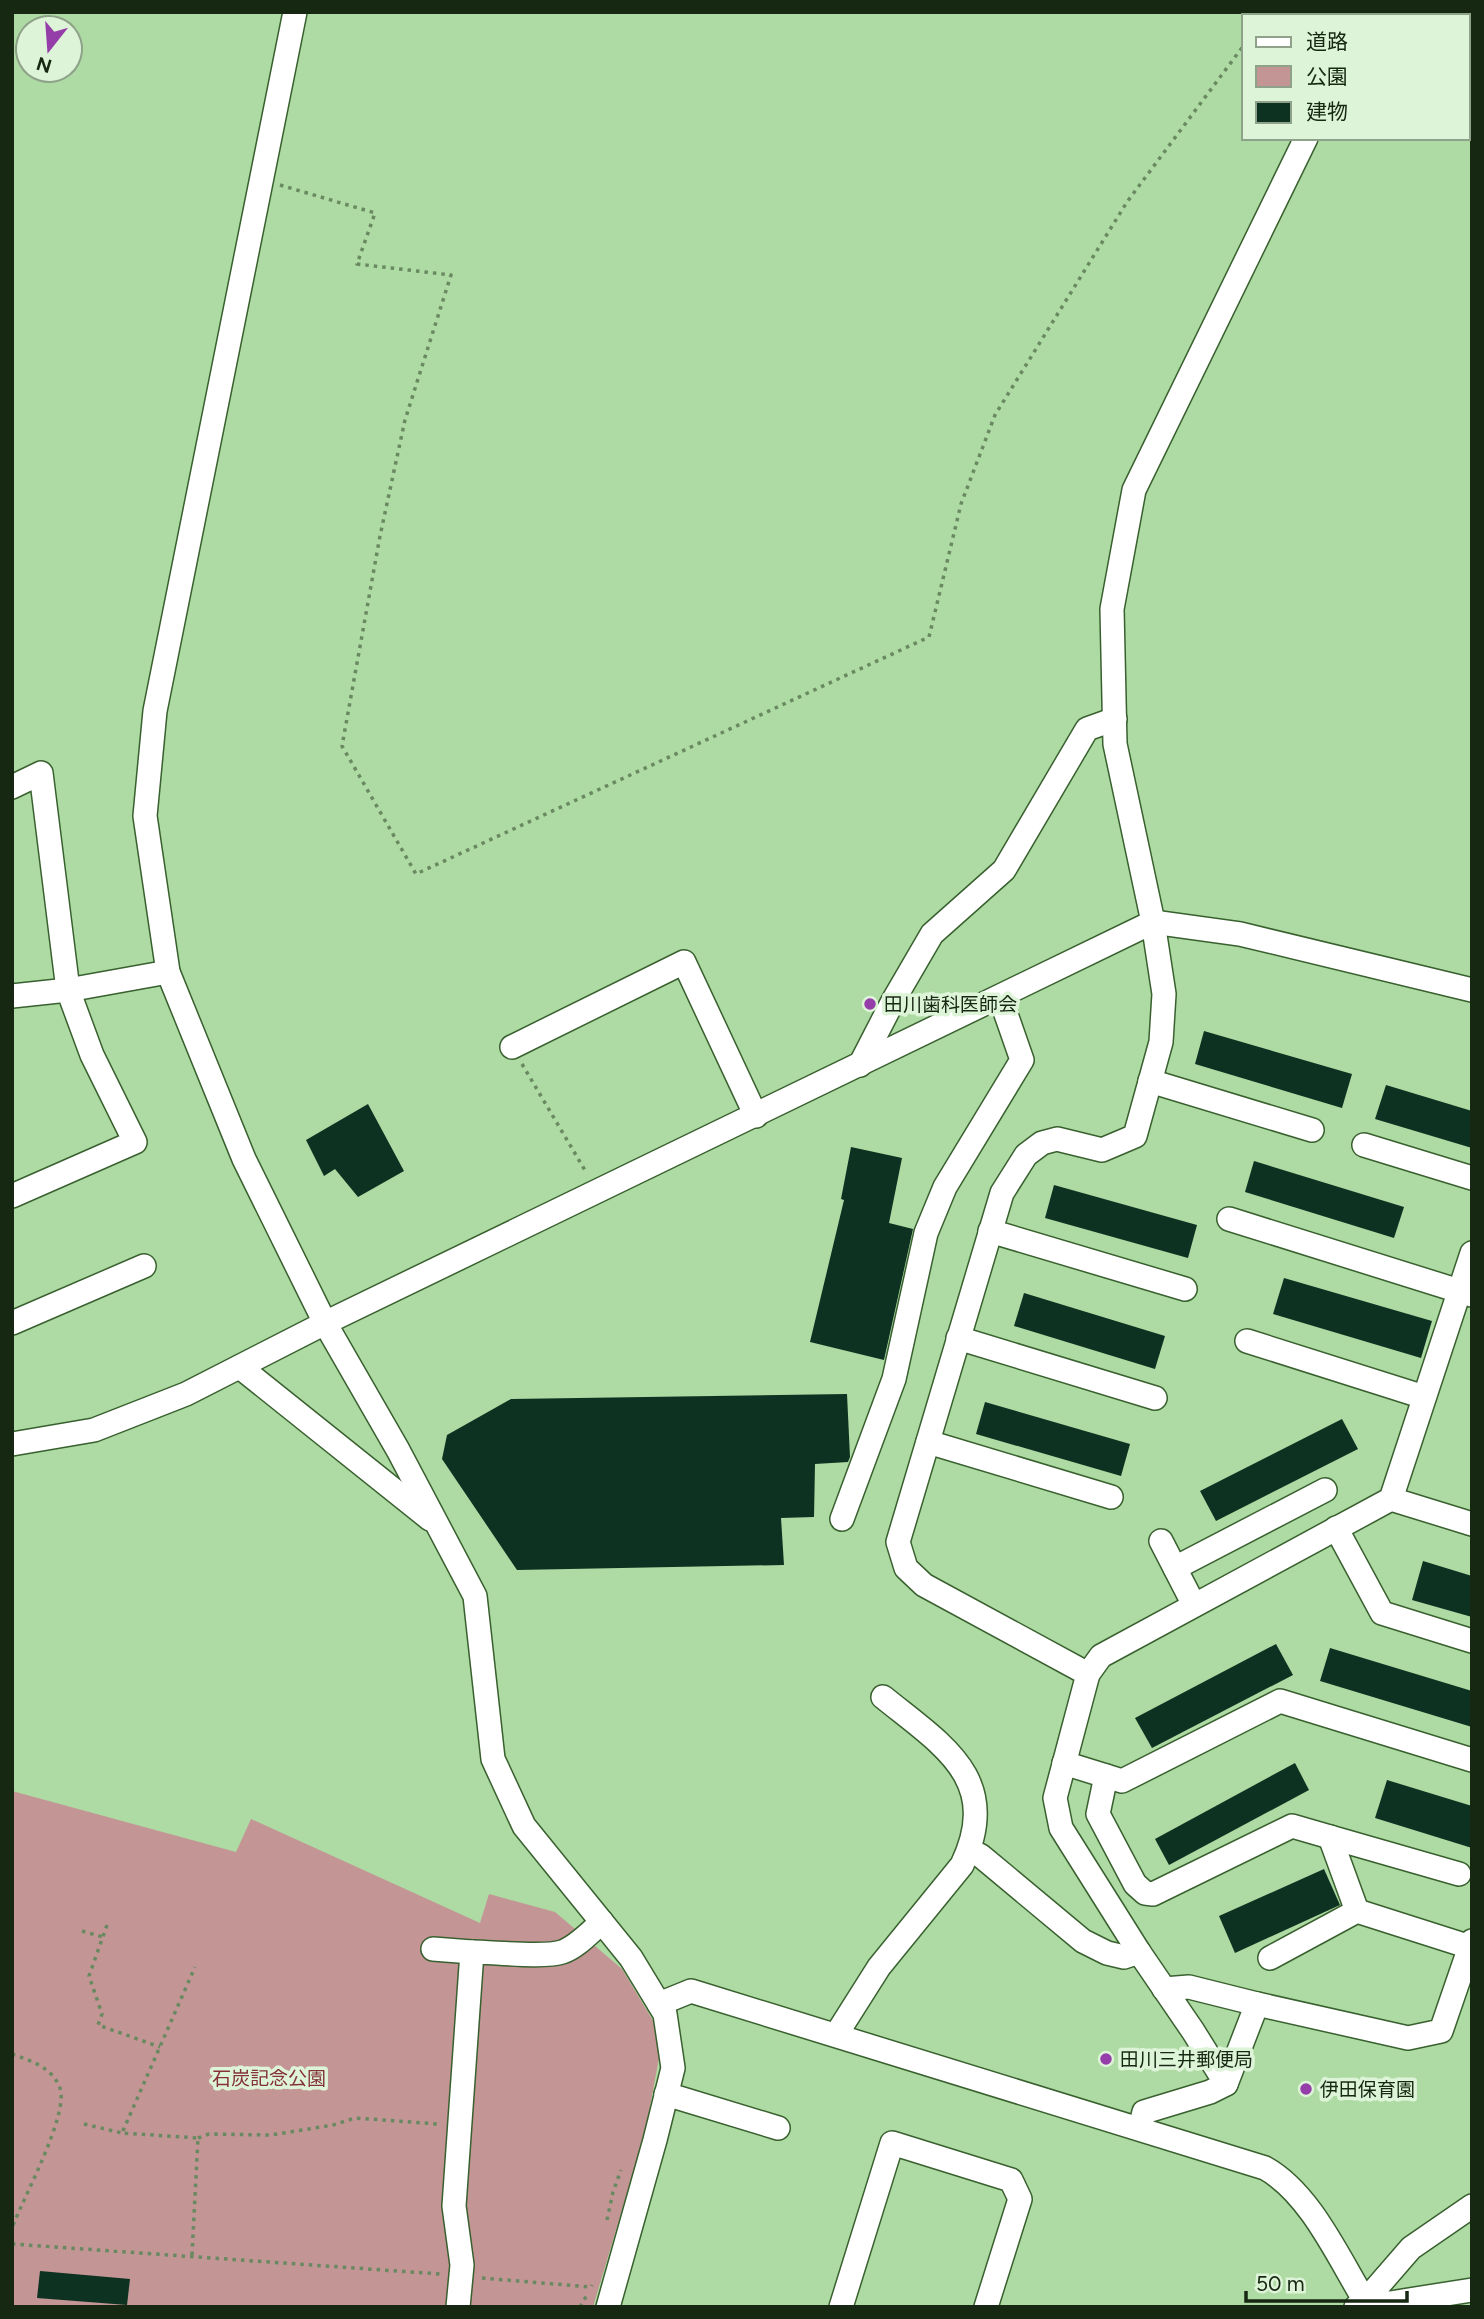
<svg xmlns="http://www.w3.org/2000/svg" width="1484" height="2319" font-family="Figtree,'Noto Sans JP',sans-serif">
	<rect width="100%" height="100%" fill="#aedaa3"/>
	<path fill="#c39595" d="M12,1791L236,1852L251,1819L480,1923L489,1894L555,1912L622,1969L655,2024L660,2053L645,2133L593,2307H12Z"/>
	<g fill="#0e3221">
		<path d="M1204,1031L1352,1074L1342,1108L1195,1064Z"/>
		<path d="M1386,1085L1472,1111V1148L1375,1119Z"/>
		<path d="M368,1104L404,1171L358,1197L335,1169L324,1176L306,1140Z"/>
		<path d="M851,1147L902,1158L889,1223L913,1229L884,1360L810,1342L844,1200L841,1199Z"/>
		<path d="M1254,1161L1404,1207L1394,1238L1245,1192Z"/>
		<path d="M1054,1185L1197,1225L1188,1258L1045,1218Z"/>
		<path d="M1284,1278L1432,1321L1421,1358L1273,1314Z"/>
		<path d="M1024,1293L1165,1336L1155,1369L1014,1326Z"/>
		<path d="M847,1394L850,1457L848,1462L815,1464L814,1517L781,1518L784,1565L517,1570L442,1459L447,1435L511,1399Z"/>
		<path d="M985,1402L1130,1444L1121,1476L976,1434Z"/>
		<path d="M1342,1419L1358,1449L1216,1521L1200,1491Z"/>
		<path d="M1423,1561L1472,1576V1617L1412,1600Z"/>
		<path d="M1276,1644L1293,1675L1152,1748L1135,1718Z"/>
		<path d="M1330,1648L1472,1691V1727L1320,1681Z"/>
		<path d="M1295,1763L1309,1790L1169,1865L1155,1839Z"/>
		<path d="M1387,1780L1472,1806V1848L1375,1818Z"/>
		<path d="M1324,1869L1340,1905L1235,1953L1219,1916Z"/>
		<path d="M40,2271L130,2279L127,2305L37,2298Z"/>
	</g>
	<g fill="none" stroke-linecap="round" stroke-linejoin="round">
		<g stroke="#39602f" stroke-width="26">
			<g id="minor">
				<path d="M295,12L155,711L145,816L168,972L244,1159L325,1323L398,1450L475,1596L493,1759L524,1826L631,1958L665,2014L673,2068L655,2140L608,2307"/>
				<path d="M1361,16L1362,12"/>
				<path d="M12,787L41,773L68,990L92,1055L135,1142L12,1196"/>
				<path d="M12,996L68,990L168,972"/>
				<path d="M512,1047L684,962L756,1116"/>
				<path d="M860,1065L893,1001L932,934L1004,870L1087,729L1115,719"/>
				<path d="M1150,1081L1312,1130"/>
				<path d="M1364,1145L1472,1178"/>
				<path d="M1229,1219L1472,1295"/>
				<path d="M990,1231L1185,1289"/>
				<path d="M12,1323L144,1266"/>
				<path d="M958,1338L1155,1398"/>
				<path d="M1247,1341L1424,1397"/>
				<path d="M240,1367L430,1519"/>
				<path d="M928,1442L1111,1497"/>
				<path d="M12,1444L94,1430L186,1394L325,1323L1153,922L1240,934L1472,990"/>
				<path d="M1391,1499L1472,1524"/>
				<path d="M842,1519L894,1379L926,1233L945,1187L1022,1060L1000,997"/>
				<path d="M1336,1528L1382,1613L1472,1641"/>
				<path d="M1161,1541L1194,1605"/>
				<path d="M1175,1568L1325,1490"/>
				<path d="M1088,1674L924,1585L906,1568L898,1542L1002,1193L1026,1155L1042,1143L1057,1139L1102,1150L1135,1136L1161,1042L1164,994L1153,922L1115,744L1112,609L1134,490L1306,138"/>
				<path d="M1064,1763L1122,1781L1280,1701L1472,1760"/>
				<path d="M1106,1776L1098,1814L1135,1884L1145,1893L1153,1894L1292,1826L1330,1837"/>
				<path d="M969,1850L981,1856L1083,1941L1107,1953L1124,1957L1139,1952"/>
				<path d="M1357,1911L1330,1837L1459,1874"/>
				<path d="M433,1949L472,1952"/>
				<path d="M1270,1958L1357,1911L1470,1947"/>
				<path d="M1164,1989L1189,1987L1257,2004"/>
				<path d="M659,2004L691,1991L1265,2168C1310,2193 1338,2257 1365,2301"/>
				<path d="M836,2035L879,1967L962,1865C1003,1779 942,1745 883,1697"/>
				<path d="M1226,2084L1193,2031L1139,1952L1061,1828L1055,1798L1088,1674L1101,1656L1391,1499L1472,1253"/>
				<path d="M666,2094L778,2128"/>
				<path d="M1140,2128L1144,2112L1210,2092L1226,2084L1257,2004L1408,2038L1441,2031L1472,1941"/>
				<path d="M1365,2301L1390,2303L1472,2290"/>
				<path d="M458,2307L462,2265L454,2206L472,1952C493,1952 544,1958 562,1952C577,1947 590,1932 602,1922"/>
				<path d="M841,2307L892,2143L1011,2180L1020,2199L986,2307"/>
				<path d="M1356,2307L1365,2301L1411,2248L1472,2206"/>
			</g>
		</g>
		<g stroke="#698961" stroke-width="3.5" stroke-dasharray="3.5 5" stroke-linecap="butt">
			<path d="M1265,16L1268,12"/>
			<path d="M280,185L375,213L357,264L451,275L405,420L380,536L342,746L416,874L929,637L961,504L995,415L1127,202L1244,45"/>
			<path d="M522,1064L586,1172"/>
			<path d="M107,1925L89,1976L102,2014L98,2025L160,2047"/>
			<path d="M82,1931L103,1937"/>
			<path d="M12,2054C31,2061 52,2067 60,2088C69,2115 23,2198 12,2228"/>
			<path d="M84,2124L122,2133"/>
			<path d="M198,2138L209,2134L270,2135L290,2132L333,2125L355,2118L438,2124"/>
			<path d="M607,2220L613,2192L621,2170"/>
			<path d="M12,2244L440,2274"/>
			<path d="M192,2255L198,2138L122,2133L195,1967"/>
			<path d="M482,2278L591,2287L592,2285"/>
			<path d="M580,2307L587,2295"/>
		</g>
		<use href="#minor" stroke="#fff" stroke-width="23"/>
	</g>
	<g fill="#953da9" stroke="#def4d8" stroke-width="2.5">
		<circle cx="870" cy="1004" r="7"/>
		<circle cx="1106" cy="2059" r="7"/>
		<circle cx="1306" cy="2089" r="7"/>
	</g>
	<g text-anchor="middle" stroke-width="7" stroke-linejoin="round" paint-order="stroke">
		<g font-size="19" fill="#162712" stroke="#def4d8" text-anchor="start">
			<text x="884" y="1011">田川歯科医師会</text>
			<text x="1120" y="2066">田川三井郵便局</text>
			<text x="1320" y="2096">伊田保育園</text>
		</g>
		<g font-size="19" fill="#843237" stroke="#def4d8">
			<text x="269" y="2085">石炭記念公園</text>
		</g>
	</g>
	<rect width="1484" height="2319" fill="none" stroke="#162712" stroke-width="28"/>
	<rect x="1242" y="14" width="228" height="126" fill="#def4d8" stroke="#8ea289" stroke-width="2"/>
	<rect x="1256" y="37" width="35" height="10" fill="#ffffff" stroke="#8ea289" stroke-width="2"/>
	<text x="1306" y="49" font-size="21" fill="#162712">道路</text>
	<rect x="1256" y="66" width="35" height="21" fill="#c39595" stroke="#8ea289" stroke-width="2"/>
	<text x="1306" y="84" font-size="21" fill="#162712">公園</text>
	<rect x="1256" y="102" width="35" height="21" fill="#0e3221" stroke="#8ea289" stroke-width="2"/>
	<text x="1306" y="119" font-size="21" fill="#162712">建物</text>
	<g transform="translate(49 49) rotate(197)"><circle r="33" fill="#def4d8" stroke="#8ea289" stroke-width="2"/>
	<path d="M0-5L12 26L0 18L-12 26Z" fill="#953da9"/>
	<text y="-10" font-size="19" font-weight="bold" text-anchor="middle" fill="#162712">N</text>
	</g>
	<path d="M1246 2291v10h161v-10" fill="none" stroke="#162712" stroke-width="3.5"/>
	<text x="1256" y="2291" font-size="21" fill="#162712" stroke="#def4d8" stroke-width="5" paint-order="stroke">50 m</text>
</svg>
